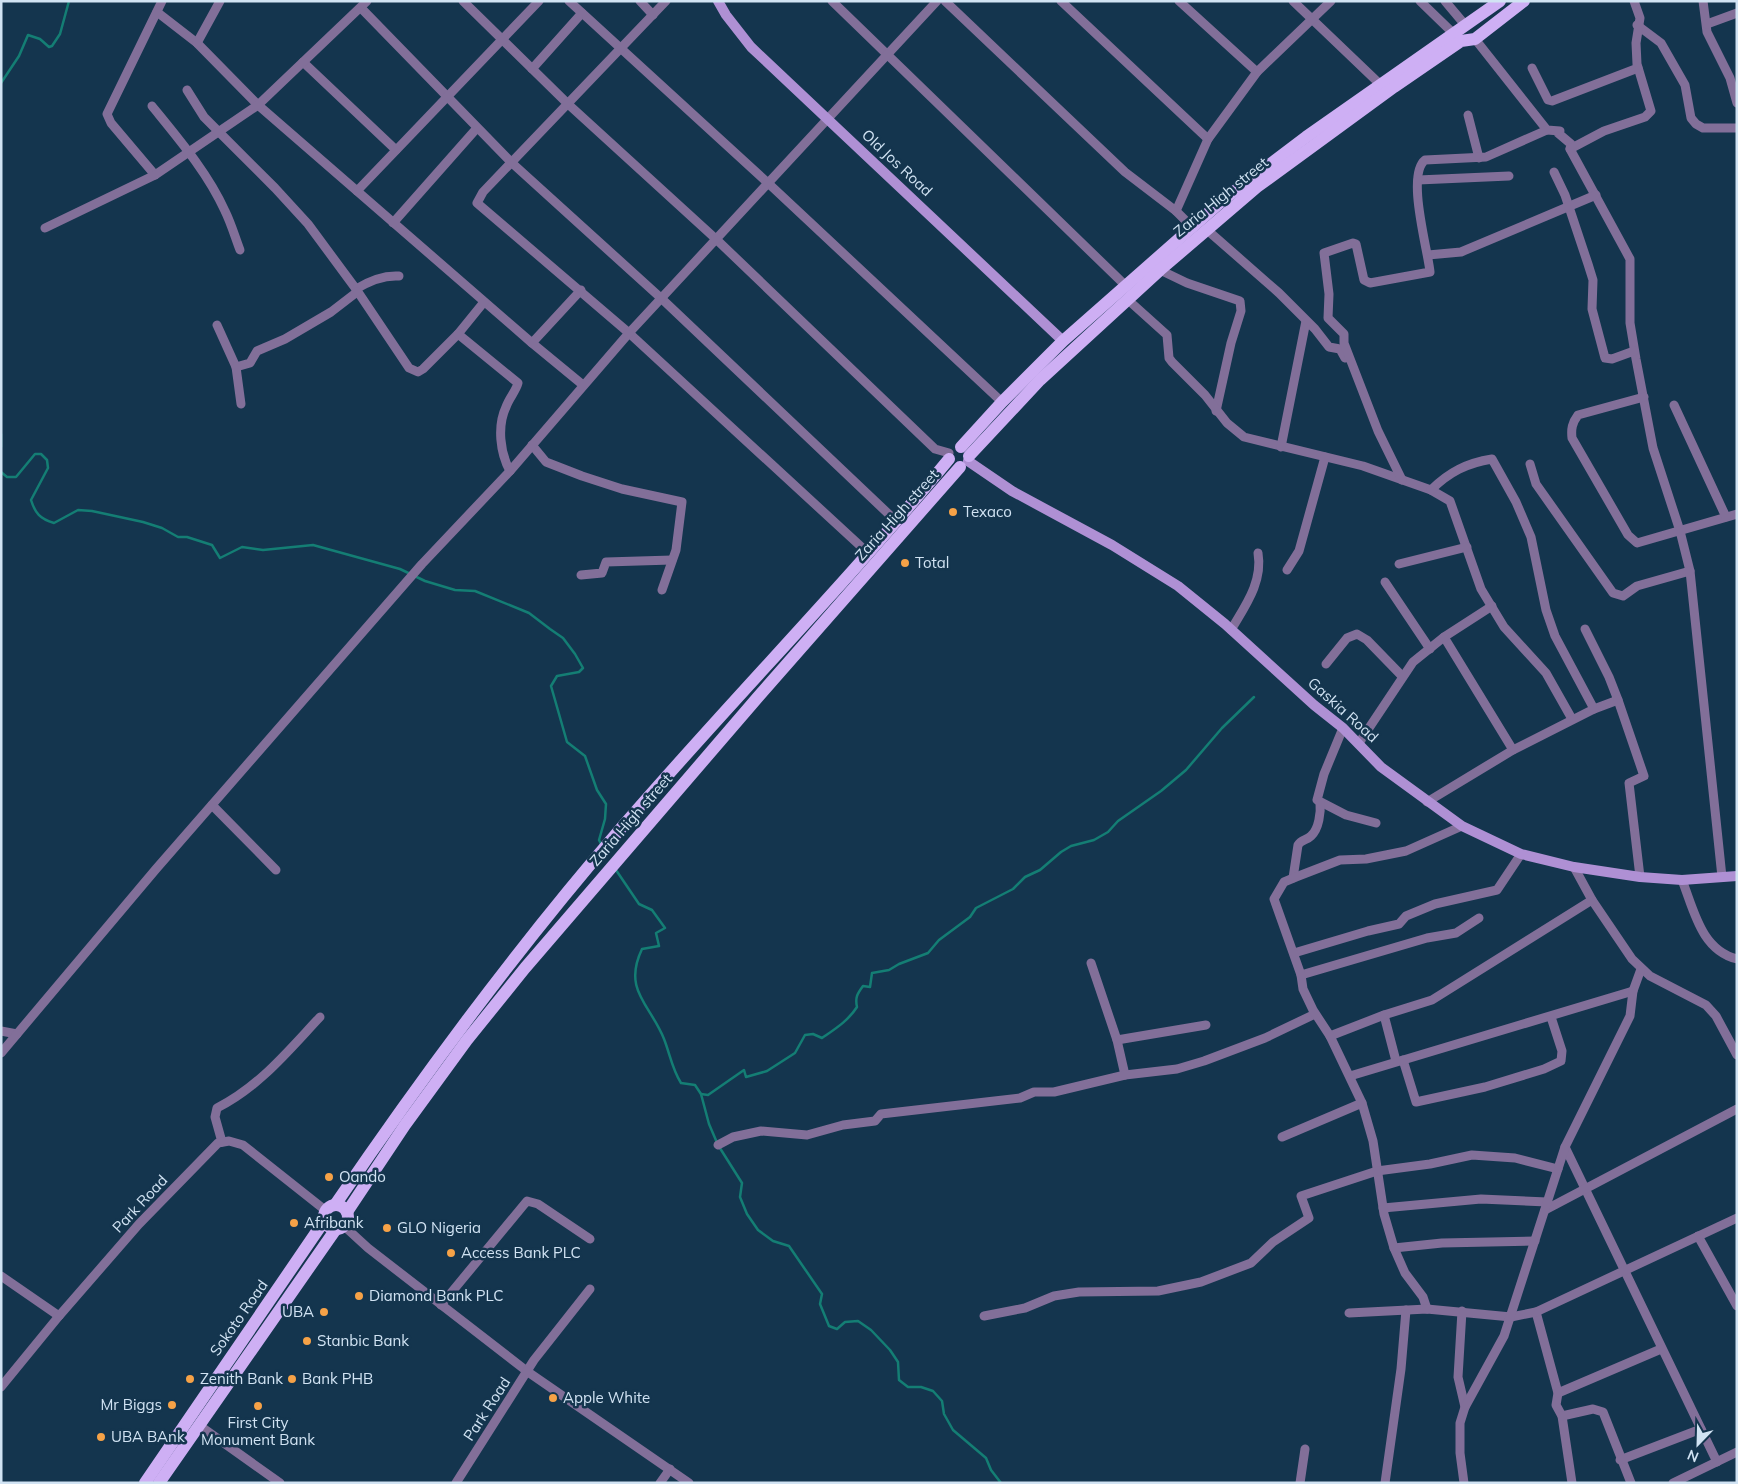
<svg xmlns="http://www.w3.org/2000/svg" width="1738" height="1484" font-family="Mulish,sans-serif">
	<rect width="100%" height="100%" fill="#14354e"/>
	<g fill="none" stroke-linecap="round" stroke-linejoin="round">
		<g stroke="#147e74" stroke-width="2.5">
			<path d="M1,83L19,56L28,35L40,39L49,47L52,46L60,34L69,1"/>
			<path d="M1,434V447"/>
			<path d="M1,472L7,477H16L35,454H41L47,460L48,468L31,500C35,513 40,519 54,523L78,510L92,511L143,522L162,528L178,537H187L212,545L220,558L242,547L263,550L313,545L400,569L425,581L455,590L475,591L529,613L550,629L563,638L575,654L583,668L579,672L557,676L551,686L567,742L585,756L597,790L606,804L605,819L599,840L602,846"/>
			<path d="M616,870L639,904L652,910L665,928L656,933L659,946L642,949C622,991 651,1005 664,1039C670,1054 672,1069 681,1083L695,1085L701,1094L709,1124L718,1145L742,1183L740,1197L747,1214L758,1230L773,1241L789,1246L822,1294L820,1304L829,1326L837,1329L845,1322L858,1321L871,1330L890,1350L898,1362L899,1380L908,1387H921L933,1391L942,1401L944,1414L953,1430L986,1458L991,1470L1001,1483"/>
			<path d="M701,1094L708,1095L744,1070L746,1077L767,1071L795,1053L805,1035L813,1034L822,1038C835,1029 848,1021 857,1007C855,998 857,994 863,986L870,987L872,973L889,970L899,964L928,953L939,940L970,917L976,908L1013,889L1025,877L1040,870L1061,852L1071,846L1094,840L1108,832L1118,821L1161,791L1186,770L1222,728L1254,697"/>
		</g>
		<g stroke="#826f99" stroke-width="9">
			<path d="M463,1L568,104L717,240L935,449L949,453"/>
			<path d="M569,1L768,183L1002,402"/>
			<path d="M640,1L653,15"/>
			<path d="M666,1L483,192L477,203L629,333L868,553"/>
			<path d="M832,1L1125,285"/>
			<path d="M945,1L1125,172L1176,211"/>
			<path d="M1061,1L1208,139"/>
			<path d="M1179,1L1257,72"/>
			<path d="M1293,1L1384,88"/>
			<path d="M1420,1L1454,34"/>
			<path d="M1445,1L1466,26"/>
			<path d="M1703,1L1707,32L1730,78L1737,103"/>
			<path d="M361,8L512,163L662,299L897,522"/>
			<path d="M157,12L197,43L258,105L532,343L583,385"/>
			<path d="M1707,24L1737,13"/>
			<path d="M1637,25L1661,43L1685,85L1691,118L1696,124L1703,128H1737"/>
			<path d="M1475,39L1547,130L1560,131L1558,133L1571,144L1570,149L1630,259V323L1636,359L1653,448L1680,531L1690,571L1722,877"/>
			<path d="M197,43L220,1"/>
			<path d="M303,62L396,150"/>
			<path d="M1532,68L1548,100L1552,101L1638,68"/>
			<path d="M532,69L582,13"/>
			<path d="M187,90L204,117L275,188L308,224L356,289L409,368L418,372L423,369L458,334L484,302"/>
			<path d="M152,106C178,138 208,173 225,211C231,223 235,237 240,250"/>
			<path d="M1468,115L1479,158"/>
			<path d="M1570,149L1604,131L1645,117L1651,111L1637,64L1636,43L1640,18L1634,1"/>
			<path d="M1554,172L1565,195L1588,264L1593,280L1592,309L1605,358L1612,359L1634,351"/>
			<path d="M155,175L111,123L107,114L162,1"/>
			<path d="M1418,180L1509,176"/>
			<path d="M357,191L539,1"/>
			<path d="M393,223L477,128"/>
			<path d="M1191,226L1176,211L1208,139L1257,72L1331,1"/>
			<path d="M45,228L155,175L258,105L367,1"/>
			<path d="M1206,229L1279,293L1315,329L1329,347L1340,349L1345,358"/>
			<path d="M1428,255L1461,252L1596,195"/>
			<path d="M1160,270L1187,283L1240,301L1241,311L1231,343L1216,411"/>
			<path d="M356,289C369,281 384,275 399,276"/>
			<path d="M1127,299L1167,335L1169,358L1172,362L1205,395L1227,423L1244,437L1363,466L1431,490L1450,501L1481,589L1504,627L1546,673L1572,719"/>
			<path d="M217,325L236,367L250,363L257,351L285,339L331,312L357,292"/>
			<path d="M458,334L518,383C516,391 509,398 506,407C497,426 500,453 510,471"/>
			<path d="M532,343L581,290"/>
			<path d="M236,367L241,404"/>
			<path d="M1644,397L1578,415C1572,423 1571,429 1572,438L1628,535L1637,543L1737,514"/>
			<path d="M1674,405L1726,517"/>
			<path d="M532,445L546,462L582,476L622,489L682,502L676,550L662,590"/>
			<path d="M1281,447L1306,321"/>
			<path d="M1530,464L1536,484L1613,593L1623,596L1637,586L1690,571"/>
			<path d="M1402,480L1378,431L1344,343V334L1328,318L1329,294L1324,253L1353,243L1356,244L1364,280L1370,283L1430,272C1428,250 1406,175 1425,160L1486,157L1547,130"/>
			<path d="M1399,564L1467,547"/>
			<path d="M1287,570L1299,551L1325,457"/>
			<path d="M581,575L602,573L606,562L672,560"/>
			<path d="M1385,582L1430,649"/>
			<path d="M1585,629L1609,677L1618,700L1594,709"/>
			<path d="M1231,630C1245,606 1263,582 1258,553"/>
			<path d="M1444,637L1513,750"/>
			<path d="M1326,664L1347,638L1357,634L1367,640L1402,676"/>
			<path d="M1618,700L1644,776L1629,783L1640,877"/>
			<path d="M1343,728L1324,774L1317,800L1346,815L1376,823"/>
			<path d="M1359,743L1413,662L1444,637L1492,606"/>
			<path d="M1427,802L1513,750L1594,709L1555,636L1546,610L1531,537L1516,502L1492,459C1467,463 1449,472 1431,490"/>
			<path d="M212,805L276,870"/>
			<path d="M1574,867L1592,900L1632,959L1650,976L1706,1005L1716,1016L1737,1055"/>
			<path d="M1293,878L1298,845C1301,840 1307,840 1311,836C1319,829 1321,812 1320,802"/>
			<path d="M1682,880C1694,910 1701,950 1737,959"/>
			<path d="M1294,953L1368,931L1399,924L1406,916L1435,904L1497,890L1521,854"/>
			<path d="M1091,963L1117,1040L1125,1075"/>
			<path d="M1301,975L1427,938L1456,933L1479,918"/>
			<path d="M1384,1015L1396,1061"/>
			<path d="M1,1031L17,1034"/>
			<path d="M1330,1036L1384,1015L1432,1000L1592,900"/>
			<path d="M1117,1040L1206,1025"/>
			<path d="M1,1053L156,869L422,564L510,471L629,333L937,1"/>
			<path d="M1403,1060L1416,1102L1485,1087L1544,1069L1561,1061L1562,1051L1551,1017"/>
			<path d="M1350,1076L1633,991"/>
			<path d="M1282,1137L1362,1103"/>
			<path d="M222,1142L215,1117L217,1108C259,1087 288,1051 320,1017"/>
			<path d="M718,1145L733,1137L761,1131L807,1135L843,1125L875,1121L881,1114L1020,1098L1034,1092H1054L1125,1075L1177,1069L1204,1061L1265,1038L1315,1014"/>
			<path d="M1565,1147L1717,1462"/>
			<path d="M1383,1208L1481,1199L1547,1202"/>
			<path d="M1545,1210L1737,1109"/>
			<path d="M344,1226L368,1248L528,1372L689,1483"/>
			<path d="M1698,1236L1737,1306"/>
			<path d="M1394,1248L1442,1243L1535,1241"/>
			<path d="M1,1276L59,1316"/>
			<path d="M441,1305L527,1201L538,1204L590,1239"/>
			<path d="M1427,1309L1423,1297L1405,1273L1394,1248L1384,1214L1373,1141L1362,1103L1330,1036L1313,1010L1303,989L1301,975L1274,899L1284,882L1296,877L1340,860L1366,859L1406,851L1462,826"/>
			<path d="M1462,1311L1458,1377L1465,1407"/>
			<path d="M1536,1312L1558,1393L1556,1405L1562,1416L1572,1483"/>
			<path d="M1349,1313L1427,1309L1511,1317L1536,1312L1737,1218"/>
			<path d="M984,1316L1025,1308L1054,1296L1079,1292L1158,1291L1201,1282L1251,1263L1273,1242L1309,1218L1301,1196L1377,1171L1430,1164L1472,1155L1515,1158L1558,1169"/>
			<path d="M1,1387L59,1316L139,1224L218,1143L229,1141L243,1145L325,1210"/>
			<path d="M1558,1393L1661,1349"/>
			<path d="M1562,1416L1593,1409L1603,1412L1631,1483"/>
			<path d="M200,1426L280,1483"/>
			<path d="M1620,1460L1701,1429"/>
			<path d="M456,1483L534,1360L590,1289"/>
			<path d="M660,1483L670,1469"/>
			<path d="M1300,1483L1305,1449"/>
			<path d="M1385,1483L1401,1369L1406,1310"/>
			<path d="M1464,1483L1460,1453V1423L1465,1407L1504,1336L1565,1147L1630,1016L1633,991L1641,969"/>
			<path d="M1673,1483L1737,1452"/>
		</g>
		<g stroke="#af90d4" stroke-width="10">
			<path d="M718,1L726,15L751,47L1063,341"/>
			<path d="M968,461L1012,491L1112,545L1178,586L1225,624L1314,705L1343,728L1381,767L1462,826L1521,854L1574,867L1640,877L1682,880L1737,876"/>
		</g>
		<g stroke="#ceaff4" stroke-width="12">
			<path d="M961,447L1002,402L1063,341L1223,200L1306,137L1500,1"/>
			<path d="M969,456L1040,380L1160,270L1257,187L1394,87L1461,41L1475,39L1524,1"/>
			<circle cx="336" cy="1217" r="12"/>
			<path d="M335,1205C425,1073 519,946 623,826C730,702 845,585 949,459"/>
			<path d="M347,1212L405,1125L467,1040L525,968L758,697L960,467"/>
			<path d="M145,1483L324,1221"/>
			<path d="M159,1483L336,1229"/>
		</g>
	</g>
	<g fill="#f6a247" stroke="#14354e" stroke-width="2">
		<circle cx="953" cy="512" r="5"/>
		<circle cx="905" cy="563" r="5"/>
		<circle cx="329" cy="1177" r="5"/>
		<circle cx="294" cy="1223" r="5"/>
		<circle cx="387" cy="1228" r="5"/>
		<circle cx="451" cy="1253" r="5"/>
		<circle cx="359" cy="1296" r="5"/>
		<circle cx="324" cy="1312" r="5"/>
		<circle cx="307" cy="1341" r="5"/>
		<circle cx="190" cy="1379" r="5"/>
		<circle cx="292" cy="1379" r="5"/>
		<circle cx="553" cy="1398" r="5"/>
		<circle cx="172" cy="1405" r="5"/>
		<circle cx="258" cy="1406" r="5"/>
		<circle cx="101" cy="1437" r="5"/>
	</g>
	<g text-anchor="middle" stroke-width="5" stroke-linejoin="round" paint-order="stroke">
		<g font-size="15" fill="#d1e3f3" stroke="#14354e">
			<text transform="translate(897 163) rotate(43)" y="5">Old Jos Road</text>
			<text transform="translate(1221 197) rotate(-39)" y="5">Zaria High street</text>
			<text transform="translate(897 515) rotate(-48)" y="5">Zaria High street</text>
			<text transform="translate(1343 710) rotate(42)" y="5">Gaskia Road</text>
			<text transform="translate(631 820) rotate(-49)" y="5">Zaria High street</text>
			<text transform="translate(140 1204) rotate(-47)" y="5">Park Road</text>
			<text transform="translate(239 1318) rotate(-55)" y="5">Sokoto Road</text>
			<text transform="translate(487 1409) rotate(-57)" y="5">Park Road</text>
		</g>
		<g font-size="15" fill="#d1e3f3" stroke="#14354e" text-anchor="start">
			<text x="963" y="517">Texaco</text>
			<text x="915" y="568">Total</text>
			<text x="339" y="1182">Oando</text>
			<text x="304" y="1228">Afribank</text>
			<text x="397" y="1233">GLO Nigeria</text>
			<text x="461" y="1258">Access Bank PLC</text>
			<text x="369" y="1301">Diamond Bank PLC</text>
			<text x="314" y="1317" text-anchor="end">UBA</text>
			<text x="317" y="1346">Stanbic Bank</text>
			<text x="200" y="1384">Zenith Bank</text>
			<text x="302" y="1384">Bank PHB</text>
			<text x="563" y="1403">Apple White</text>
			<text x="162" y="1410" text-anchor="end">Mr Biggs</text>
			<text x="258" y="1428" text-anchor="middle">First City<tspan x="258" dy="17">Monument Bank</tspan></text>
			<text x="111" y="1442">UBA BAnk</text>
		</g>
	</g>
	<rect width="1738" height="1484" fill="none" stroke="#d1e3f3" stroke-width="5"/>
	<g transform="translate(1698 1444) rotate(203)" stroke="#14354e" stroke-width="4" paint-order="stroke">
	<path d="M0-4L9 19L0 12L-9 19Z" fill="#d1e3f3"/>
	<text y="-8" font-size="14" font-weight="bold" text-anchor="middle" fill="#d1e3f3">N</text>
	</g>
</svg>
